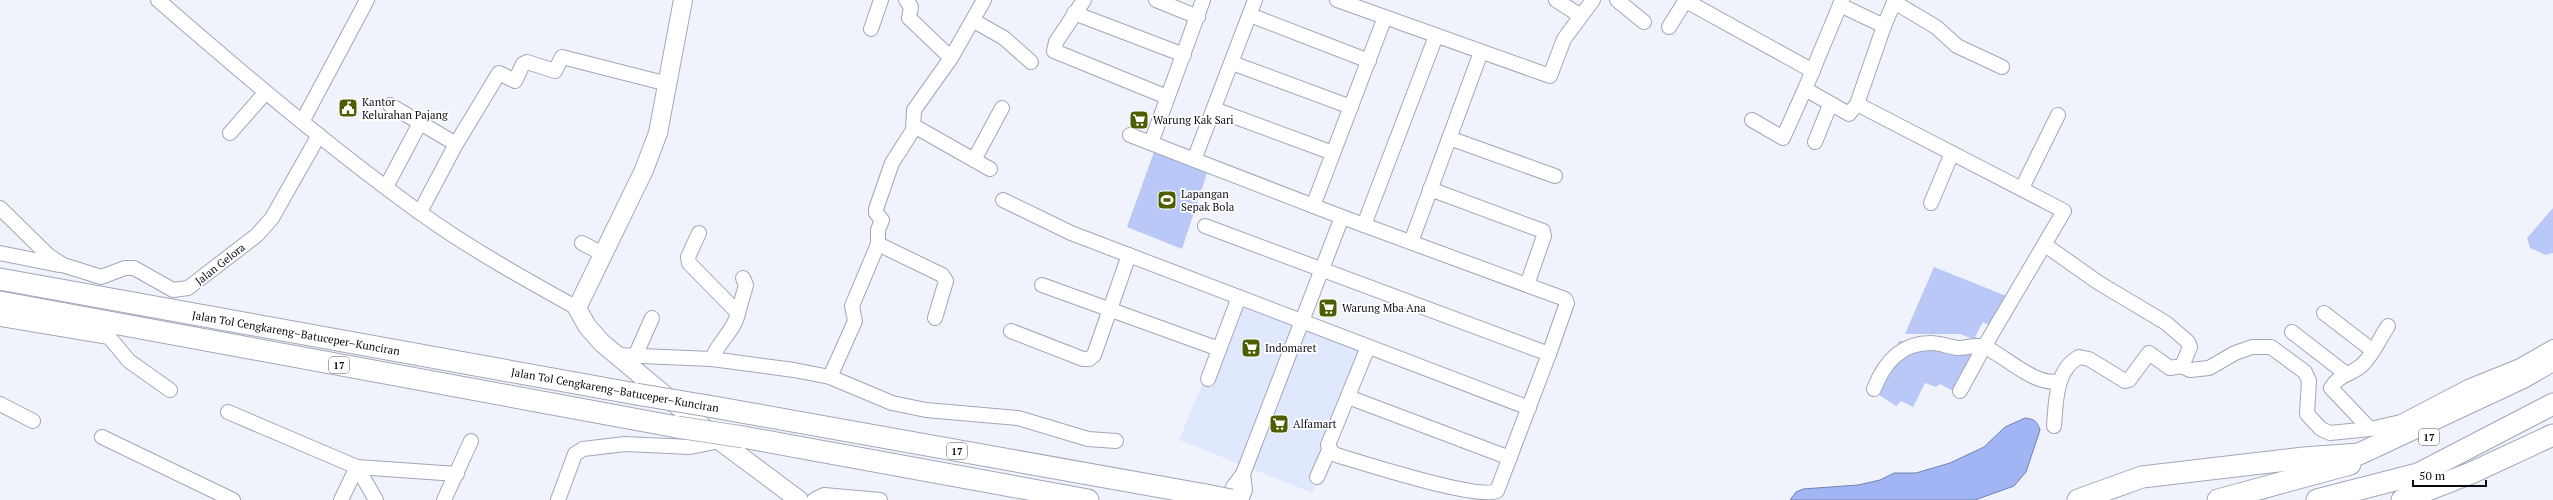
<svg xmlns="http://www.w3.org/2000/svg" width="2553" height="500" font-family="'PT Serif',serif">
	<rect width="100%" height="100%" fill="#f0f3fb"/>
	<path fill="#e0e8fe" d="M1239,297L1364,344L1313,493L1179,440Z"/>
	<g fill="#b9c8f7" fill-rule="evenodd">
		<path d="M1154,152L1207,173L1182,249L1127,227Z"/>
		<path d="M2553,208V253L2546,255L2530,248L2527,238Z"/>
		<path d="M1934,267L2009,297L1983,343L1960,334H1905ZM1983,322L1991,326L1984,341L1975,337Z"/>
		<path d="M1899,341H1922L1978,349L1953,391L1940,384L1936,387L1925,383L1913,407L1901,401L1896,406L1876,393Z"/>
	</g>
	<path fill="#a1b5f4" stroke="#7482b0" d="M2025,418C2034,419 2037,421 2040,430L2026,472L2014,486L1975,500H1790L1796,492L1803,489L1858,485L1880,480L1894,473H1916L1950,463L1984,447L2005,427Z"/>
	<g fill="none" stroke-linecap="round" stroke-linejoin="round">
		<g stroke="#a0a7ba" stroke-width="16">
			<g id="minor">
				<path d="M158,0C243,74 328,146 419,212C469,248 523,278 577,308"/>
				<path d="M906,0L911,7L909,18L951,58"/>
				<path d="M1084,0L1056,42L1054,51L1167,97"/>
				<path d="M1156,0L1198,17"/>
				<path d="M1337,0L1550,76L1564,39L1593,0"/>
				<path d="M1556,0L1581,16"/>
				<path d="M1617,0L1644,22"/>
				<path d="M1842,0L1840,5L1884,26"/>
				<path d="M1894,2L1936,27L1957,46L2002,67"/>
				<path d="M1840,5L1805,89L1849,114L1857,104L1884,26L1895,0"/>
				<path d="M1074,13L1184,55"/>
				<path d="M1250,15L1369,61"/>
				<path d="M974,21L1004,38L1031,62"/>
				<path d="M1669,27L1684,3L1688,2L1813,71"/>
				<path d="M871,29L881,0"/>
				<path d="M1232,63L1351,107"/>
				<path d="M1857,104L2064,211L1984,347L1960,391"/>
				<path d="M390,105L456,144"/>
				<path d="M1214,109L1333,153"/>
				<path d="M1752,120L1783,138L1805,89"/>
				<path d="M302,122L367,0"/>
				<path d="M914,126L990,169"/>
				<path d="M230,133L265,93"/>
				<path d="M1130,135L1342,217L1565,299L1567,303L1549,354"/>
				<path d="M1449,138L1555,176"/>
				<path d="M1815,142L1830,105"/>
				<path d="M1151,143L1203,0"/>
				<path d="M974,160L1002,108"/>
				<path d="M1194,160L1255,0"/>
				<path d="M386,187L420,123"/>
				<path d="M2022,188L2058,115"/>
				<path d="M1430,189L1543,231L1544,236L1527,285"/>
				<path d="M1003,200L1071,233L1529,408"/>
				<path d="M1931,203L1952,153"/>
				<path d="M1313,206L1385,17"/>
				<path d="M0,208L49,256L63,265L101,277L125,268H134L173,290L188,288L257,235L272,218L319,135"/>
				<path d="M420,212L456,144L499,73L515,81L523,64L527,62L555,71L562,57L668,84"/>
				<path d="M1364,225L1436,36"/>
				<path d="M1205,226L1549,354L1497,491C1477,500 1360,462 1333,454L1328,445L1368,347"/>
				<path d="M699,233L688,257L689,263L738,313C735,330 717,343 712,359"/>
				<path d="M1411,242L1481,52"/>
				<path d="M582,243L603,254"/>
				<path d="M878,244L942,275L946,281L935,318"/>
				<path d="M2045,245L2099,283L2166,323L2188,342L2190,347L2182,366"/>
				<path d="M0,253L59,265"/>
				<path d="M1042,285L1219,349"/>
				<path d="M738,313L746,285L743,278"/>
				<path d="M2324,313L2372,350"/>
				<path d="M0,319L109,337L129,361L170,390"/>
				<path d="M1011,331L1083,359H1089L1094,355L1129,255"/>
				<path d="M2292,332L2345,373"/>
				<path d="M636,354L652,318"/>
				<path d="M617,355L712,359L794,370L830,377L892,403L926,410L1018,418L1088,439L1116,441"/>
				<path d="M830,377L855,321L852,306L878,244V230L882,220L876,213V209L892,163L913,130L914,110L951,58L984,0"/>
				<path d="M1208,379L1239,297"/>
				<path d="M1874,389C1884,363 1900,343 1931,343C1940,343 1949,347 1958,348C1966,348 1978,344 1985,347C2005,356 2036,387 2059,381"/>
				<path d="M1348,397L1510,458"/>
				<path d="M0,404L33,421"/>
				<path d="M228,412L357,467L376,500"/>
				<path d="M2054,426C2056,403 2055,370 2079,357L2089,359L2125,381L2129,380L2149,353L2170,368L2182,366L2190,370L2209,368L2235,353L2252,347H2271L2305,372L2309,381L2307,414L2321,429L2330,433L2370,429L2401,422L2468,387L2520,366L2553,347"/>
				<path d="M2370,429L2331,388C2339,374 2351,375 2362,365C2373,355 2380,338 2388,326"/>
				<path d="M102,437L233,500"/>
				<path d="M1317,477L1329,450"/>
				<path d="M341,500L357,467L457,474"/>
				<path d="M444,500L471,441"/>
				<path d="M558,500L575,454L583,449L625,444L690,447L720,441"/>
				<path d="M814,500L824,495L880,500"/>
				<path d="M1228,500L1233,487L1243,474L1342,217"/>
				<path d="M1241,500L1245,490L1243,474"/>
			</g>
		</g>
		<g stroke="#a0a7ba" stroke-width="20">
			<path id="major" d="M683,0L658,133L644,170L577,308L587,326L602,343L720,441L799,500"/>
		</g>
		<g stroke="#a0a7ba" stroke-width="23">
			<g id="highway">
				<path d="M0,279L636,394"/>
				<path d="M0,302L677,427"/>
				<path d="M708,406L1206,495"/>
				<path d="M743,437L1088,500"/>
				<path d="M2078,500L2142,477L2304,458L2359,454L2524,377L2553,360"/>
				<path d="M2218,500L2350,464"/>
				<path d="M2317,500L2418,474L2553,404"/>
				<path d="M2402,500L2471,473L2553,435"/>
			</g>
		</g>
		<use href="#minor" stroke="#fff" stroke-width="14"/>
		<use href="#major" stroke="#fff" stroke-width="18"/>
		<use href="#highway" stroke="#fff" stroke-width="21"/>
		<g stroke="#a0a7ba" stroke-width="23" stroke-linecap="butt">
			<g id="highway-bridge">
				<path d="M636,394L708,406"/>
				<path d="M677,427L743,437"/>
				<path d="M1206,495L1231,500"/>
			</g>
		</g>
		<use href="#highway-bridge" stroke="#fff" stroke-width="21"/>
	</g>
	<defs>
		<g id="civic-square" transform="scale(1)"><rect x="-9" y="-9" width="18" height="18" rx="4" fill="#4d5e00" stroke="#fff"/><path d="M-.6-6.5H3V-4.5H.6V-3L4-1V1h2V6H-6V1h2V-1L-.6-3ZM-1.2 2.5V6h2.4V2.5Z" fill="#fff"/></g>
		<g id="supermarket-square" transform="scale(1)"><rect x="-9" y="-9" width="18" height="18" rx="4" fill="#4d5e00" stroke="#fff"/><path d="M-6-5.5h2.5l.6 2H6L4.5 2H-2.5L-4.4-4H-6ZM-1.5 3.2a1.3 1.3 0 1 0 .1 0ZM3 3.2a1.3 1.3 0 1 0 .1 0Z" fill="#fff"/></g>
		<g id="stadium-square" transform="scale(1)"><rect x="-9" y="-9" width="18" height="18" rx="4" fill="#4d5e00" stroke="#fff"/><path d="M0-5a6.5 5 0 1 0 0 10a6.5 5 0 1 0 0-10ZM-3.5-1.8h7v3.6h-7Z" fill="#fff"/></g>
	</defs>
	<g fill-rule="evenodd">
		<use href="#civic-square" x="348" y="108"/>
		<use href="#supermarket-square" x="1139" y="120"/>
		<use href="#stadium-square" x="1167" y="200"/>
		<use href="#supermarket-square" x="1328" y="308"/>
		<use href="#supermarket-square" x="1251" y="348"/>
		<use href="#supermarket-square" x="1279" y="424"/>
	</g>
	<g text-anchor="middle" stroke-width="3.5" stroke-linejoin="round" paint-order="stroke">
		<g fill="#fff" stroke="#54555a" stroke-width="1">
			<rect x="329" y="357" width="20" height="16" rx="3"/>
			<rect x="2419" y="429" width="20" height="16" rx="3"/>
			<rect x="947" y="443" width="20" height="16" rx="3"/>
		</g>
		<g font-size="10" font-weight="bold" fill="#0a0c13">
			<text x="339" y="369">17</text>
			<text x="2429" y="441">17</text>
			<text x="957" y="455">17</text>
		</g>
		<g font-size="11" fill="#0a0c13" stroke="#fff" text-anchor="start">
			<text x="362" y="106">Kantor<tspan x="362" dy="13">Kelurahan Pajang</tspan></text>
			<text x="1153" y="124">Warung Kak Sari</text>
			<text x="1181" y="198">Lapangan<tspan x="1181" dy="13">Sepak Bola</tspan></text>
			<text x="1342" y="312">Warung Mba Ana</text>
			<text x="1265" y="352">Indomaret</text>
			<text x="1293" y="428">Alfamart</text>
		</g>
		<g font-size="11" fill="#0a0c13" stroke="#fff">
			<text transform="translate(220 264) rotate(-38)" y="4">Jalan Gelora</text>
			<text transform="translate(296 333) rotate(10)" y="4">Jalan Tol Cengkareng–Batuceper–Kunciran</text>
			<text transform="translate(615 390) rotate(10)" y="4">Jalan Tol Cengkareng–Batuceper–Kunciran</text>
		</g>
	</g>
	<path d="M2413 480v6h73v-6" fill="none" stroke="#0a0c13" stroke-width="2"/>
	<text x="2419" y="480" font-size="12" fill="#0a0c13" stroke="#ffffff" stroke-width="3" paint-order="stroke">50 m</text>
</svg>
